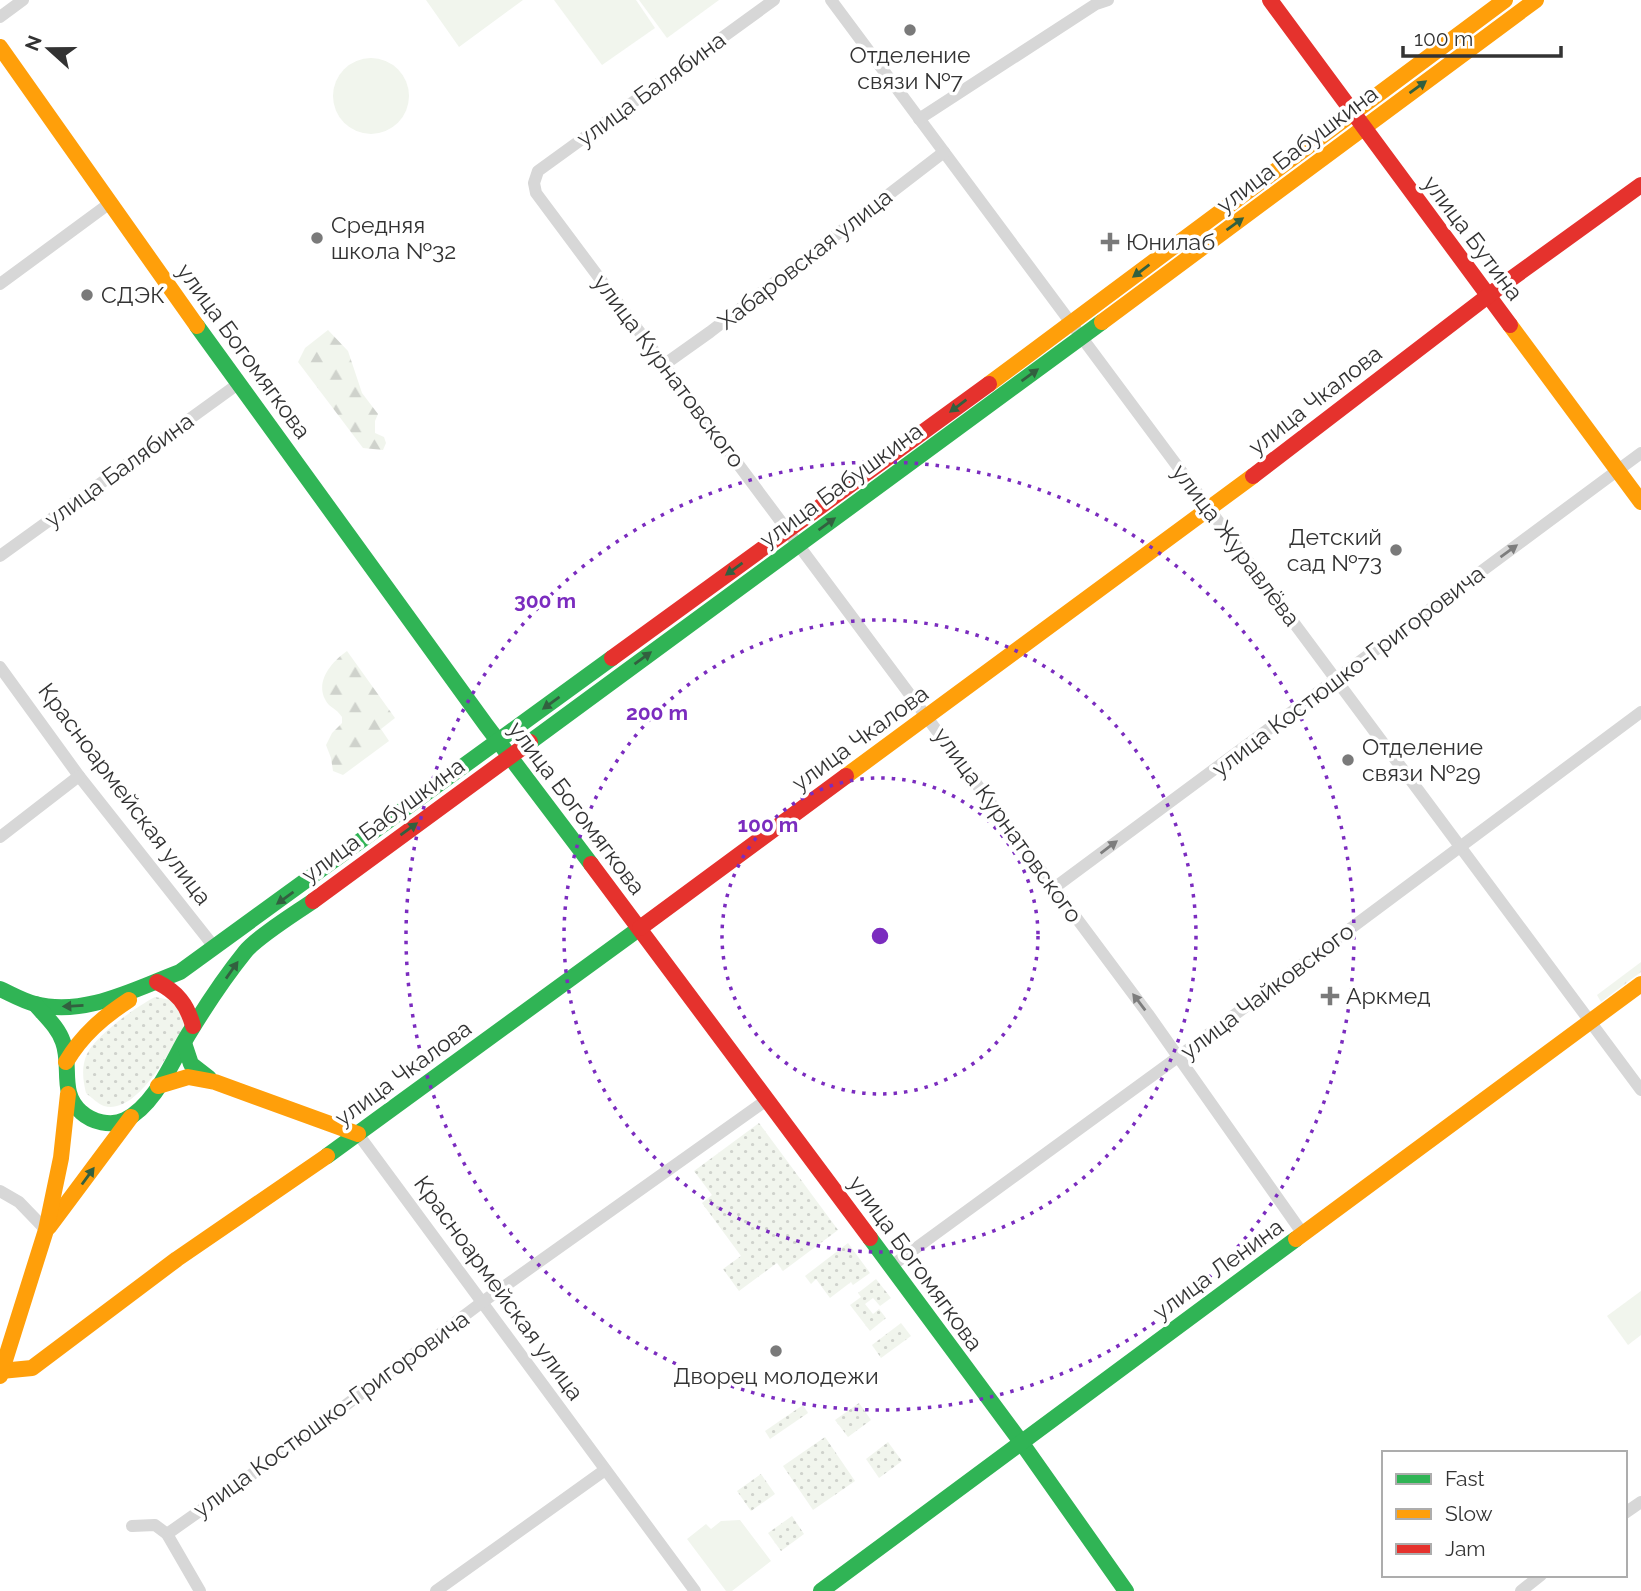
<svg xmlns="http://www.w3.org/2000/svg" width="1641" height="1591" font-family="Raleway,sans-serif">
	<defs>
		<pattern id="grass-dots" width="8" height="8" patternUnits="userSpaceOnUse" patternTransform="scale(1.75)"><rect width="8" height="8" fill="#f1f5ed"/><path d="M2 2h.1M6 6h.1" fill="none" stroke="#cfd2cc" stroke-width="1.8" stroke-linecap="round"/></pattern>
		<pattern id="forest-firs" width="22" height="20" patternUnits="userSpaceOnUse" patternTransform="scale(1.75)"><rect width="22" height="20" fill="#f1f5ed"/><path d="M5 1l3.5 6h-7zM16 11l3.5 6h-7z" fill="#cfd2cc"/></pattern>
	</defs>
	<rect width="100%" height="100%" fill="#fff"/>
	<g fill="url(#grass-dots)">
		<path d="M155,997L176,1001L184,1022L182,1032C167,1055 136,1115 104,1106C98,1104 91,1097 86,1093C83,1080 81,1067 87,1054C96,1035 136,1007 155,997Z"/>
		<path d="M759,1123L838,1230L783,1271L777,1263L739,1291L723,1269L741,1256L702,1203L712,1195L694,1171Z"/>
		<path d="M848,1243L870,1273L853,1285L851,1282L830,1298L816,1279L811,1284L805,1276Z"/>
		<path d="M876,1279L891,1298L880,1306L873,1298L865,1304L873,1314L879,1309L886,1318L870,1331L850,1305L861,1297L858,1293Z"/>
		<path d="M901,1323L911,1336L881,1358L872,1345Z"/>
		<path d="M859,1403L871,1420L848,1437L835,1420Z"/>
		<path d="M803,1405L808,1413L770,1439L765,1431Z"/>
		<path d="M825,1437L855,1481L813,1510L783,1466Z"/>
		<path d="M888,1442L902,1461L879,1478L866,1459Z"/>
		<path d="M761,1474L775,1494L751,1511L737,1491Z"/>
		<path d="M792,1516L804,1534L781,1551L768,1533Z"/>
	</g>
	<g fill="url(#forest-firs)">
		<path d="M328,330L348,351L362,393L378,414L375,421V433L384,437L386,443L383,450L363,448L298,362L305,348Z"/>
		<path d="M347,651L395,718L381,729L389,741L343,775L333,771L331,758L326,745L332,733L342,723V717C338,711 334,709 329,705C312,685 330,663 347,651Z"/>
		<path d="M1641,962V972L1601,1002L1597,995Z"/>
	</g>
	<g fill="#f1f5ed">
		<path d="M426,0H523L459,47Z"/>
		<path d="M554,0H636L655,28L602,65Z"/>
		<path d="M639,0H719L667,38Z"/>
		<circle cx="371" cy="96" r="38"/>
		<path d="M1641,1291V1335L1628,1345L1607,1316Z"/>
		<path d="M740,1520L771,1561L732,1591H726L687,1539L706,1524L711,1529L721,1521Z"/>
	</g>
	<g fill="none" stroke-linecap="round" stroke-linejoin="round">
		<g stroke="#d7d7d7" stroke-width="12">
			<path d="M774,0L538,171L534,183L536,193L1148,1014L1303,1234"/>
			<path d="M831,0L1641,1090"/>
			<path d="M0,17L23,0"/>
			<path d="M919,119L1096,4L1108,0"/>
			<path d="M0,284L110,203"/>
			<path d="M665,364L710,332L944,152"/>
			<path d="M0,556L238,384"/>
			<path d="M0,667L79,776L215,948"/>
			<path d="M0,837L79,776"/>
			<path d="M1054,888L1641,453"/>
			<path d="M358,1134L695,1591"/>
			<path d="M0,1191L19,1202L46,1230"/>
			<path d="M890,1267L1178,1057L1641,712"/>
			<path d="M1625,1513L1641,1502"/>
			<path d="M132,1526L155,1525L167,1534L200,1591"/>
			<path d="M167,1534L285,1451L481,1303L768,1099"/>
			<path d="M436,1591L605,1470"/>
			<path d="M1521,1591L1541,1575"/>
		</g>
		<g stroke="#30b455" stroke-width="16">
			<path d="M197,326L486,725L591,864"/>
			<path d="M530,742L1102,322"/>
			<path d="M0,989C11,994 23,1001 35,1004C84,1017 135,989 180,972L612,658"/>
			<path d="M35,1004C45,1016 58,1027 63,1042C72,1066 59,1093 81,1112C92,1122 111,1127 125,1120C156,1104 171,1063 188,1035C205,1007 224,978 245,952C257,937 296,913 313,901"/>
			<path d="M184,1043L191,1064L209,1078"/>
			<path d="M327,1156L640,928"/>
			<path d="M870,1238L1021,1442L1126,1591"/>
			<path d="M821,1591L1296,1239"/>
		</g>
		<g stroke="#ff9f0a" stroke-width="16">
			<path d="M0,47L197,326"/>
			<path d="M1102,322L1536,0"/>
			<path d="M1510,325L1641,502"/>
			<path d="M989,384L1505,0"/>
			<path d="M846,776L1253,476"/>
			<path d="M66,1062C82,1035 103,1017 129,1000"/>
			<path d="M158,1086L188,1077L215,1082L358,1134"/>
			<path d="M49,1227L131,1117"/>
			<path d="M1296,1239L1641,984"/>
			<path d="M1,1371L32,1368L177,1259L327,1156"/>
			<path d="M0,1376L46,1230L61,1158L68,1094"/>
		</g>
		<g stroke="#e5322d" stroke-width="16">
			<path d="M1270,0L1510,325"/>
			<path d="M1253,476L1497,289L1641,185"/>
			<path d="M612,658L989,384"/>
			<path d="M591,864L870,1238"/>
			<path d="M313,901L530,742"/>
			<path d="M640,928L846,776"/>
			<path d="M157,982C177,992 187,1004 193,1026"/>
		</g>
	</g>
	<defs><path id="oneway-solid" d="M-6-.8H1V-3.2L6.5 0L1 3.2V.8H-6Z" transform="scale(1.75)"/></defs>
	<g fill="#32603f">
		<use href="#oneway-solid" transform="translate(1418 87) rotate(-36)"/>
		<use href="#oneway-solid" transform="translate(1235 224) rotate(-36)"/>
		<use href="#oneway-solid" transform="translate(1141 271) rotate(143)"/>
		<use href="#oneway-solid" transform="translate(1030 375) rotate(-36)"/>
		<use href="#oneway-solid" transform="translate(958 406) rotate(143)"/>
		<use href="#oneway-solid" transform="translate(827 524) rotate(-36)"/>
		<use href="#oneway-solid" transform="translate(734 569) rotate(144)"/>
		<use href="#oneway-solid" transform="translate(643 658) rotate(-36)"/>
		<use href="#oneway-solid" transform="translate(551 703) rotate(144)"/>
		<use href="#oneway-solid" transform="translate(409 829) rotate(-36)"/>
		<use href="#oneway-solid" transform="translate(285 898) rotate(144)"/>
		<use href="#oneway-solid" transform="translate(232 970) rotate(-55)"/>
		<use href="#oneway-solid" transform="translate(73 1006) rotate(177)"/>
		<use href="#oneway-solid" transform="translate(88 1176) rotate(-54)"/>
	</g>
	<g fill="#7d7d7d">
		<use href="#oneway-solid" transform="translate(1509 551) rotate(-36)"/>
		<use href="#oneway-solid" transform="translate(1109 847) rotate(-37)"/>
		<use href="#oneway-solid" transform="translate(1139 1002) rotate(-127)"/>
	</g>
	<g fill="none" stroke="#7b2cbf" stroke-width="3.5" stroke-dasharray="3.5 7">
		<circle cx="880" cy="936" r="158"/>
		<circle cx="880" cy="936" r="316"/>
		<circle cx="880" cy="936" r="474"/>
	</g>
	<g fill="#7a7a7a" stroke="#fff" stroke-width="2.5">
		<circle cx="910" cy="30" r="7"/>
		<circle cx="317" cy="238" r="7"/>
		<path d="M1106.5 231.5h7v7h7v7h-7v7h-7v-7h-7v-7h7z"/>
		<circle cx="87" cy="295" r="7"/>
		<circle cx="1396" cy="550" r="7"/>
		<circle cx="1348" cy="760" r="7"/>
		<path d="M1326.5 985.5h7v7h7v7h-7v7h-7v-7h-7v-7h7z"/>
		<circle cx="776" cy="1351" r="7"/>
	</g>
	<g text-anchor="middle" stroke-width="7" stroke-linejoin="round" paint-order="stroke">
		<g font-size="23" fill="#333" stroke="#fff" text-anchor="start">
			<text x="910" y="63" text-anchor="middle">Отделение<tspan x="910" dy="26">связи №7</tspan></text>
			<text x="331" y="233">Средняя<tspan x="331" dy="26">школа №32</tspan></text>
			<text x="1126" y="250">Юнилаб</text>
			<text x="101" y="303">СДЭК</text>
			<text x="1382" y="545" text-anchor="end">Детский<tspan x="1382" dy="26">сад №73</tspan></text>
			<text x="1362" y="755">Отделение<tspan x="1362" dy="26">связи №29</tspan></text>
			<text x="1346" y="1004">Аркмед</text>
			<text x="776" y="1384" text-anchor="middle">Дворец молодежи</text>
		</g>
		<g font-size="23" fill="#333" stroke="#fff">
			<text transform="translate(651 89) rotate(-36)" y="8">улица Балябина</text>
			<text transform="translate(1297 149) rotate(-37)" y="8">улица Бабушкина</text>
			<text transform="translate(1473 238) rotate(53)" y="8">улица Бутина</text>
			<text transform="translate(805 259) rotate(-38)" y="8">Хабаровская улица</text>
			<text transform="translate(244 351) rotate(54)" y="8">улица Богомягкова</text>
			<text transform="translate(669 371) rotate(53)" y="8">улица Курнатовского</text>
			<text transform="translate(1315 400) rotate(-38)" y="8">улица Чкалова</text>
			<text transform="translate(119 470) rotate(-36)" y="8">улица Балябина</text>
			<text transform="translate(841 485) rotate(-36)" y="8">улица Бабушкина</text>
			<text transform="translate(1236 545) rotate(53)" y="8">улица Журавлёва</text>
			<text transform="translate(1348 671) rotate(-37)" y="8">улица Костюшко-Григоровича</text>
			<text transform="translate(860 738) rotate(-36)" y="8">улица Чкалова</text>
			<text transform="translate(125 794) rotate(53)" y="8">Красноармейская улица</text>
			<text transform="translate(577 808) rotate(53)" y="8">улица Богомягкова</text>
			<text transform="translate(383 820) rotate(-36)" y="8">улица Бабушкина</text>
			<text transform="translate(1008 825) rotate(54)" y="8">улица Курнатовского</text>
			<text transform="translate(1267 991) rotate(-37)" y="8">улица Чайковского</text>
			<text transform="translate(403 1073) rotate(-36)" y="8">улица Чкалова</text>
			<text transform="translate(916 1263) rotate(54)" y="8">улица Богомягкова</text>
			<text transform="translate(1218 1269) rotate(-36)" y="8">улица Ленина</text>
			<text transform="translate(499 1288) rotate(54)" y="8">Красноармейская улица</text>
			<text transform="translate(331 1414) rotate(-36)" y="8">улица Костюшко-Григоровича</text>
		</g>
	</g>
	<circle cx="880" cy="936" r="10" fill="#7b2cbf" stroke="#fff" stroke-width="3.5"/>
	<g font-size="21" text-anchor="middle" font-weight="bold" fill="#7b2cbf" stroke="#fff" stroke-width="7" stroke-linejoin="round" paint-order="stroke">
		<text x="545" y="608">300 m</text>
		<text x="657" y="720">200 m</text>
		<text x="768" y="832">100 m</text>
	</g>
	<rect x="1382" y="1451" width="245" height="126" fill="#ffffff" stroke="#adadad" stroke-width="2"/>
	<rect x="1396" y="1474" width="35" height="10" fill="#30b455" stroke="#adadad" stroke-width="2"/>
	<text x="1445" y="1486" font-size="21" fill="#333333">Fast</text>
	<rect x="1396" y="1509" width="35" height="10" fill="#ff9f0a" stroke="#adadad" stroke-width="2"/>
	<text x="1445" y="1521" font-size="21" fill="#333333">Slow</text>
	<rect x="1396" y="1544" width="35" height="10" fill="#e5322d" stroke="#adadad" stroke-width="2"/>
	<text x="1445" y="1556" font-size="21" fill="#333333">Jam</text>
	<g transform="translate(49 49) rotate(291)" stroke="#ffffff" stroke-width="5" paint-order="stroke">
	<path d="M0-5L12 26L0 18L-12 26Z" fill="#333333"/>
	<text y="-10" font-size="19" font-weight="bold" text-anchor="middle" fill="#333333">N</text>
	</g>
	<path d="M1403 46v10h158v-10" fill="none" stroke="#333333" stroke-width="3.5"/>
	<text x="1414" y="46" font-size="21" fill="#333333" stroke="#ffffff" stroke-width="5" paint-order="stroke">100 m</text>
</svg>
